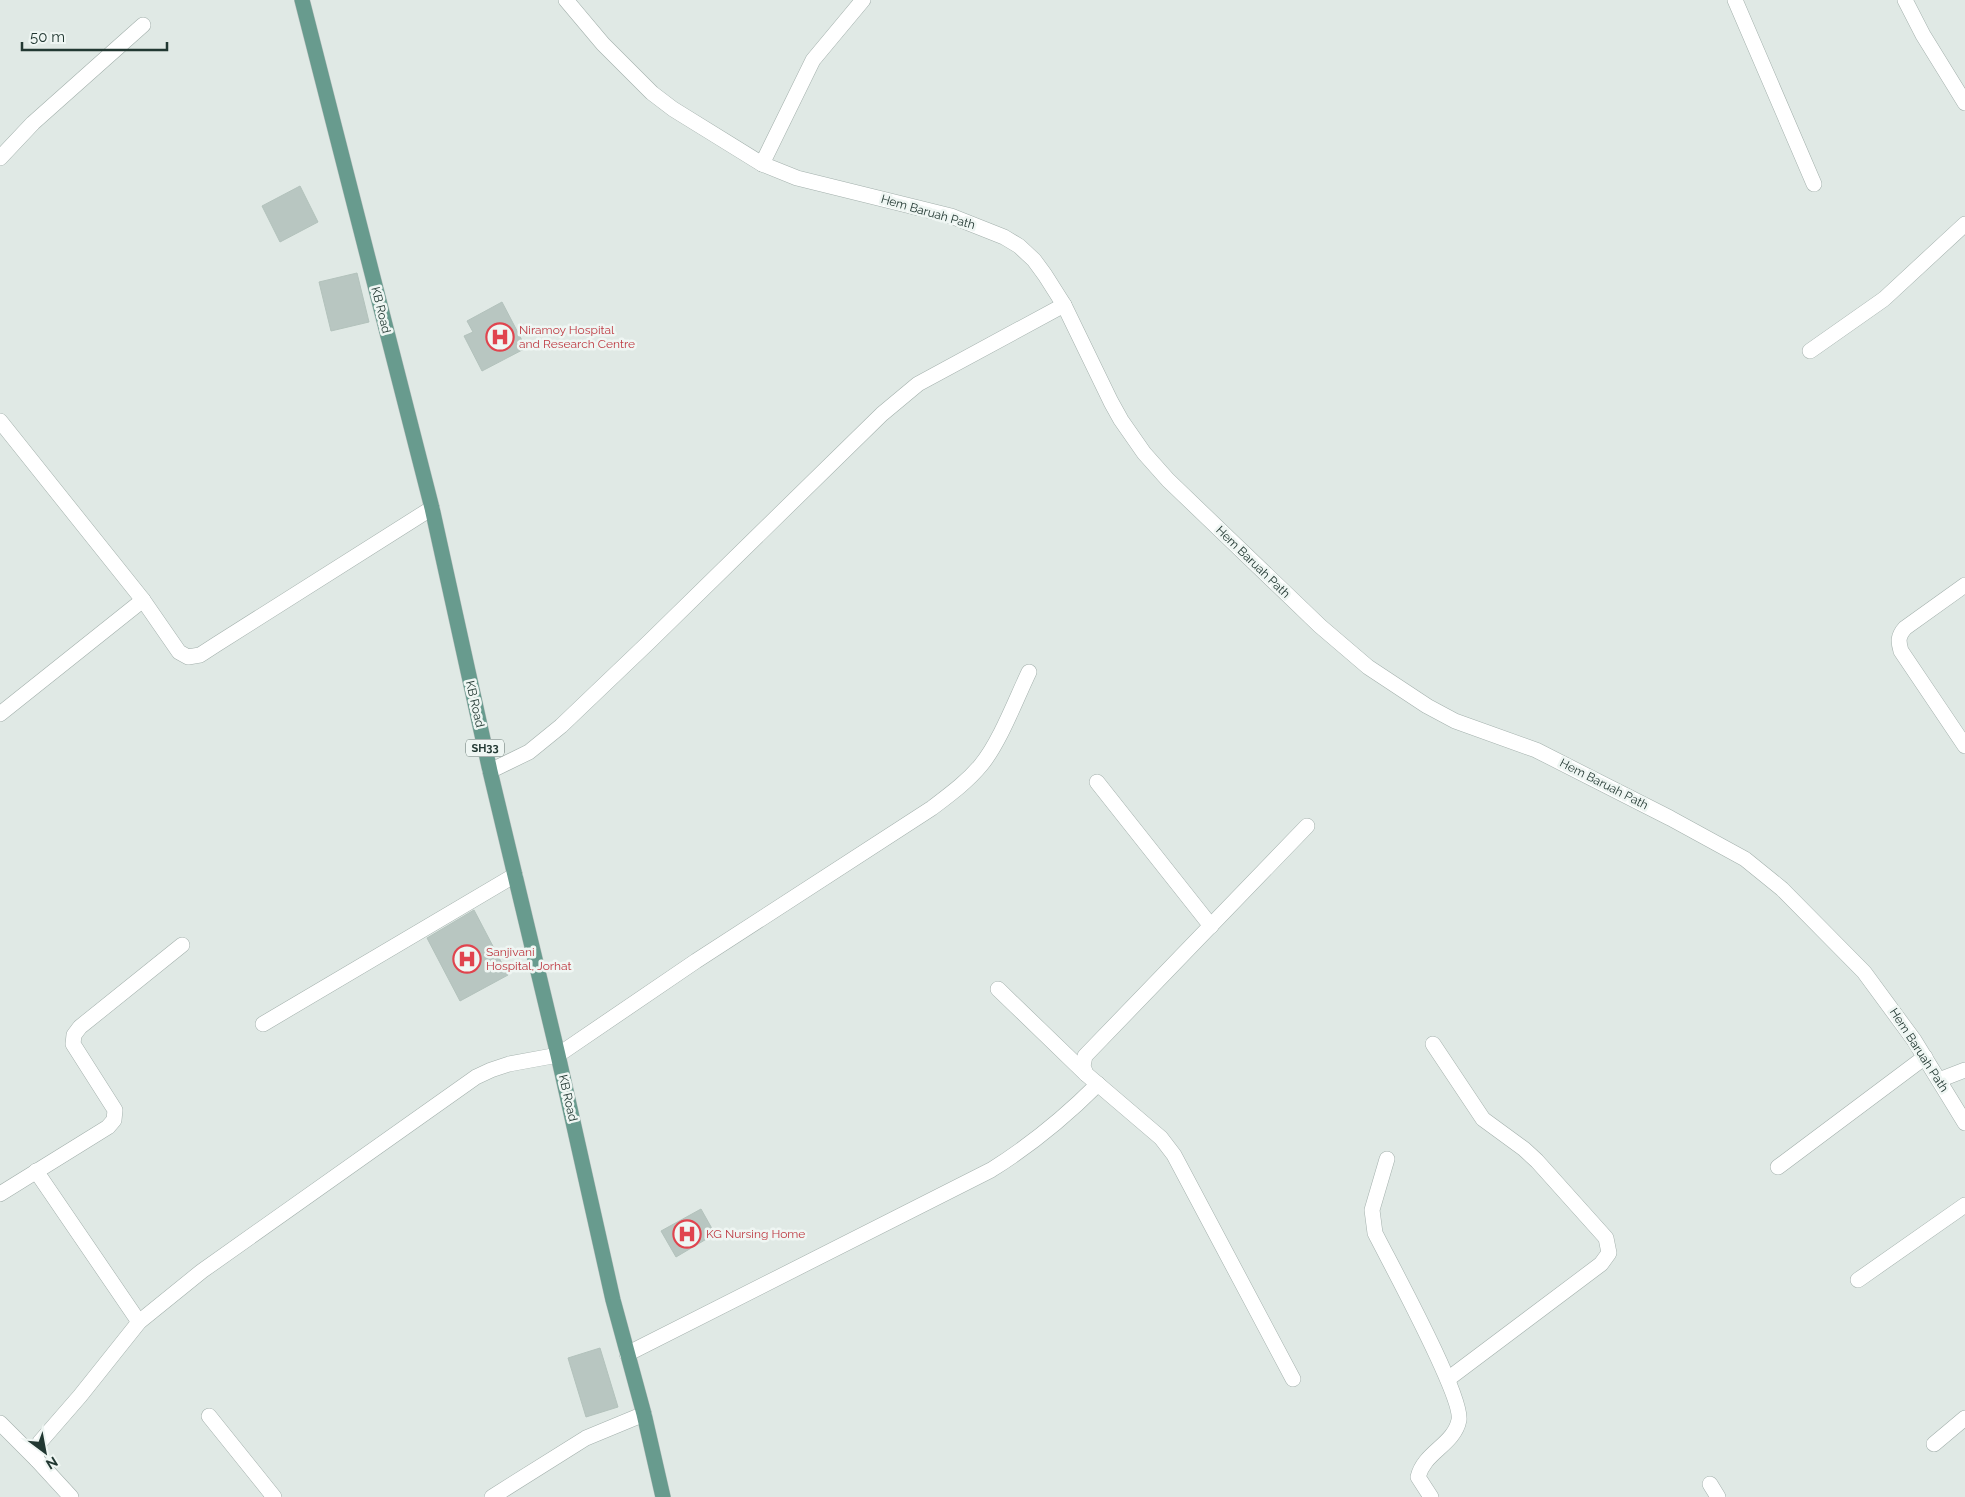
<svg xmlns="http://www.w3.org/2000/svg" width="1965" height="1497" font-family="Raleway,sans-serif">
	<rect width="100%" height="100%" fill="#e0e9e5"/>
	<g fill="#b8c6c1" stroke="#b3c2bc">
		<path d="M300,186L318,222L280,242L262,206Z"/>
		<path d="M357,273L369,322L331,331L319,282Z"/>
		<path d="M502,302L526,348L482,371L464,336L473,332L467,321Z"/>
		<path d="M474,910L508,975L460,1001L427,938Z"/>
		<path d="M701,1209L715,1234L676,1257L661,1231Z"/>
		<path d="M600,1348L618,1407L586,1417L568,1358Z"/>
	</g>
	<g fill="none" stroke-linecap="round" stroke-linejoin="round">
		<g stroke="#a3b0ac" stroke-width="16">
			<g id="minor">
				<path d="M566,0L603,44L652,93L673,109L762,164L797,178L951,216L1004,237L1019,246L1034,260L1045,275L1064,305L1111,402L1121,420L1144,453L1168,480L1320,626L1368,667L1427,706L1455,721L1536,750L1670,818L1745,859L1782,889L1864,972L1914,1040L1965,1123"/>
				<path d="M1735,0L1814,184"/>
				<path d="M1905,0L1923,35L1965,103"/>
				<path d="M0,158L33,123L143,25"/>
				<path d="M762,164L813,60L863,0"/>
				<path d="M1810,351L1884,299L1965,224"/>
				<path d="M0,421L143,600L179,652L188,657L200,655L217,644L432,508"/>
				<path d="M1965,585L1905,628C1898,636 1898,641 1901,651L1965,746"/>
				<path d="M0,714L143,600"/>
				<path d="M490,771L529,752L561,726L649,642L882,414L918,384L1064,305"/>
				<path d="M1097,782L1211,926"/>
				<path d="M998,989L1086,1074"/>
				<path d="M263,1024L515,875"/>
				<path d="M1433,1044L1483,1119L1524,1149L1537,1161L1606,1238L1609,1253L1601,1264L1448,1379"/>
				<path d="M1939,1080L1965,1070"/>
				<path d="M1387,1159L1372,1210L1375,1233C1390,1263 1463,1396 1459,1420C1454,1445 1424,1452 1418,1477L1431,1497"/>
				<path d="M1778,1167L1925,1057"/>
				<path d="M36,1171L139,1322"/>
				<path d="M0,1194L108,1127L114,1120L115,1110L73,1044L74,1035L80,1027L182,945"/>
				<path d="M1858,1280L1965,1205"/>
				<path d="M627,1354L991,1170C1031,1145 1065,1117 1098,1084"/>
				<path d="M1293,1379L1174,1155L1161,1138L1086,1074L1083,1066L1085,1056L1307,826"/>
				<path d="M209,1416L274,1497"/>
				<path d="M0,1423L37,1460"/>
				<path d="M1934,1444L1965,1418"/>
				<path d="M1710,1484L1718,1497"/>
				<path d="M71,1497L37,1460L36,1452L40,1442L80,1396L139,1322L202,1271L476,1077L491,1070L509,1064L558,1055L696,961L932,808C949,795 967,782 981,765C1000,742 1016,699 1029,672"/>
				<path d="M492,1497L586,1438L644,1414"/>
			</g>
		</g>
		<g stroke="#bdc3c2" stroke-width="16">
			<path id="primary" d="M302,0L432,508L490,771L558,1055L613,1300L644,1414L663,1497"/>
		</g>
		<use href="#minor" stroke="#fff" stroke-width="15"/>
		<use href="#primary" stroke="#689b8e" stroke-width="15"/>
	</g>
	<defs>
		<g id="hospital-ring" transform="scale(1.4375)"><circle r="9.5" fill="#eff6f3" stroke="#e0444e" stroke-width="1.5"/><path d="M-5-5h3v3.5h4V-5h3V5h-3V1.5h-4V5h-3Z" fill="#e0444e"/></g>
	</defs>
	<g fill-rule="evenodd">
		<use href="#hospital-ring" x="500" y="337"/>
		<use href="#hospital-ring" x="467" y="959"/>
		<use href="#hospital-ring" x="687" y="1234"/>
	</g>
	<g text-anchor="middle" stroke-width="5" stroke-linejoin="round" paint-order="stroke">
		<rect fill="#eff6f3" stroke="#60716c" stroke-width="1" x="466" y="739.5" width="38" height="17" rx="4"/>
		<g font-size="11" font-weight="bold" fill="#223832">
			<text x="485" y="752">SH33</text>
		</g>
		<g font-size="12" fill="#223832" stroke="#eff6f3">
			<text transform="translate(928 212) rotate(16)" y="4">Hem Baruah Path</text>
			<text transform="translate(381 310) rotate(76)" y="4">KB Road</text>
			<text transform="translate(1253 562) rotate(44)" y="4">Hem Baruah Path</text>
			<text transform="translate(475 704) rotate(77)" y="4">KB Road</text>
			<text transform="translate(1604 784) rotate(27)" y="4">Hem Baruah Path</text>
			<text transform="translate(1919 1050) rotate(57)" y="4">Hem Baruah Path</text>
			<text transform="translate(568 1098) rotate(77)" y="4">KB Road</text>
		</g>
		<g font-size="12" fill="#be3a42" stroke="#eff6f3" text-anchor="start">
			<text x="519" y="334">Niramoy Hospital<tspan x="519" dy="14">and Research Centre</tspan></text>
			<text x="486" y="956">Sanjivani<tspan x="486" dy="14">Hospital, Jorhat</tspan></text>
			<text x="706" y="1238">KG Nursing Home</text>
		</g>
	</g>
	<g transform="translate(45 1452) rotate(148)" stroke="#eff6f3" stroke-width="4" paint-order="stroke">
	<path d="M0-4L9 19L0 12L-9 19Z" fill="#223832"/>
	<text y="-8" font-size="14" font-weight="bold" text-anchor="middle" fill="#223832">N</text>
	</g>
	<path d="M22 42v8h145v-8" fill="none" stroke="#223832" stroke-width="2.5"/>
	<text x="30" y="42" font-size="15" fill="#223832" stroke="#eff6f3" stroke-width="4" paint-order="stroke">50 m</text>
</svg>
